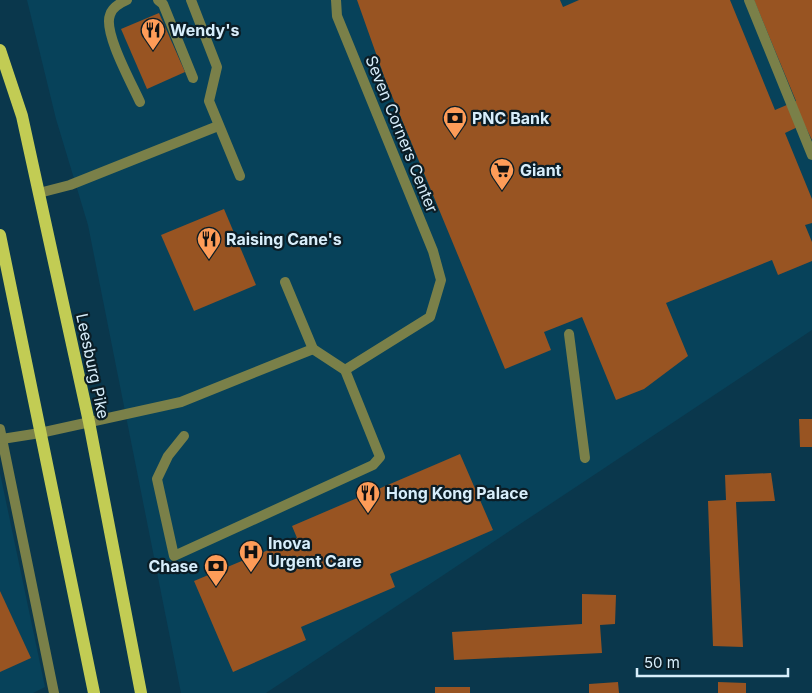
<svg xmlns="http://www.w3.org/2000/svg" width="812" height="693" font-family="Inter,sans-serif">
	<rect width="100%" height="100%" fill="#0a374c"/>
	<g fill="#07425a">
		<path d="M27,0H812V330L266,693H181L88,225L56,119Z"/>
		<path d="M0,473L45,687L33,693H0Z"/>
	</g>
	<g fill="#985422">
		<path d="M357,0H560L563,7L579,0H730L775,110L796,101L754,0H812V140L804,124L785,133L812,199V223L805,225L812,242V261L778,275L772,260L666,303L688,356L644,389L616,400L582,317L544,332L551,350L505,369L385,79Z"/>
		<path d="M159,13L185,72L147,89L121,29Z"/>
		<path d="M224,209L256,285L194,311L161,235Z"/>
		<path d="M799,419H812V447H800Z"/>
		<path d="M460,454L493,530L390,574L395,587L301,627L306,640L233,672L194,581L297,538L292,526Z"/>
		<path d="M771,473L775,501L736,502L743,647L713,646L708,501L726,500L725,475Z"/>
		<path d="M0,591L31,658L0,672Z"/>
		<path d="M582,594L616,595L615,624L600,625L602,653L454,660L452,632L582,624Z"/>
		<path d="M618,682L619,693H589V684Z"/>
		<path d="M718,682L746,683V693H718Z"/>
		<rect x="435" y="687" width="35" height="6"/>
	</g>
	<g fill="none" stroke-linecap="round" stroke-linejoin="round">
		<g stroke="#7a8049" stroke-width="10">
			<path d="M127,0C120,3 112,7 110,15C103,32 132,84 140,102"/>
			<path d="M158,0L163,4L193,78"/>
			<path d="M191,0L217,67L209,101L240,176"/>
			<path d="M336,0L337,16L433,251L441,280L430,317L345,370"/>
			<path d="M749,0L812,155"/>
			<path d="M39,193L70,185L218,126"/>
			<path d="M569,334L585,458"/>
			<path d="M0,429L54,693"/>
			<path d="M184,436L168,456L157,479L174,556L373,465L380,457L345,370L313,349"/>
			<path d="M2,439L40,433L181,402L313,349L285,282"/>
		</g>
		<g stroke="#c2cc54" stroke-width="12">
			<path d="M0,50L22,116L89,422L141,693"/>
			<path d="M0,235L94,693"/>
		</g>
	</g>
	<defs>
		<g id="restaurant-pin" transform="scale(1.25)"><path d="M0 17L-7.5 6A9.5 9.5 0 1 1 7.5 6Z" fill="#fe9c58" stroke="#0b1d26"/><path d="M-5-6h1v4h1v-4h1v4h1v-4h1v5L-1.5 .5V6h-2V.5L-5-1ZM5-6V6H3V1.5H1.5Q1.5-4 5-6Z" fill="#111"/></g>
		<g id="bank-pin" transform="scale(1.25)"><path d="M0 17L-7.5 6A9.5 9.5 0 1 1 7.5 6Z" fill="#fe9c58" stroke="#0b1d26"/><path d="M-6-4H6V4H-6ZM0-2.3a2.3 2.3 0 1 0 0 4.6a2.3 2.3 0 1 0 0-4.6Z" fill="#111"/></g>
		<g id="supermarket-pin" transform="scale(1.25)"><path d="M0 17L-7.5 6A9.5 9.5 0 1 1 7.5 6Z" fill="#fe9c58" stroke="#0b1d26"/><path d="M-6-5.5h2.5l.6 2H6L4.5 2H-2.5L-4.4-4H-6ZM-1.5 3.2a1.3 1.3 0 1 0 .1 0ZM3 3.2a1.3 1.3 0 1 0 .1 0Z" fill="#111"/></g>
		<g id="hospital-pin" transform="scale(1.25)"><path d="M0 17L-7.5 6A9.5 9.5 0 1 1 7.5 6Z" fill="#fe9c58" stroke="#0b1d26"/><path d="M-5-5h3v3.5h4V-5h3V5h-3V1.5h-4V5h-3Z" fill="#111"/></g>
	</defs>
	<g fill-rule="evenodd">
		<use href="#restaurant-pin" x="153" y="30"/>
		<use href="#bank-pin" x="455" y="118"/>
		<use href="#supermarket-pin" x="502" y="170"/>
		<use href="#restaurant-pin" x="209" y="239"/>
		<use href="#restaurant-pin" x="368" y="493"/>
		<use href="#hospital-pin" x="251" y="552"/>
		<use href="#bank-pin" x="216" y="566"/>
	</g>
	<g text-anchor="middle" stroke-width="4.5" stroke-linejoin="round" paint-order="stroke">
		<g font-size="16" font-weight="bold" fill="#d8eefb" stroke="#0b1d26" text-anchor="start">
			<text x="170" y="36">Wendy's</text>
			<text x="472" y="124">PNC Bank</text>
			<text x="520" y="176">Giant</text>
			<text x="226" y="245">Raising Cane's</text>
			<text x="386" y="499">Hong Kong Palace</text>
			<text x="268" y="549">Inova<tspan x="268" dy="18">Urgent Care</tspan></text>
			<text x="198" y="572" text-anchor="end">Chase</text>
		</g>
		<g font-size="16" fill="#d8eefb" stroke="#0b1d26">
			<text transform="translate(402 134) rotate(68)" y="6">Seven Corners Center</text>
			<text transform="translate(93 366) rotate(78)" y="6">Leesburg Pike</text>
		</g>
	</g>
	<path d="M637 668v8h151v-8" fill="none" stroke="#d8eefb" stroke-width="2.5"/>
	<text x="644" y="668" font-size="15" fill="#d8eefb" stroke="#0b1d26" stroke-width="4" paint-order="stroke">50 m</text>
</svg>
